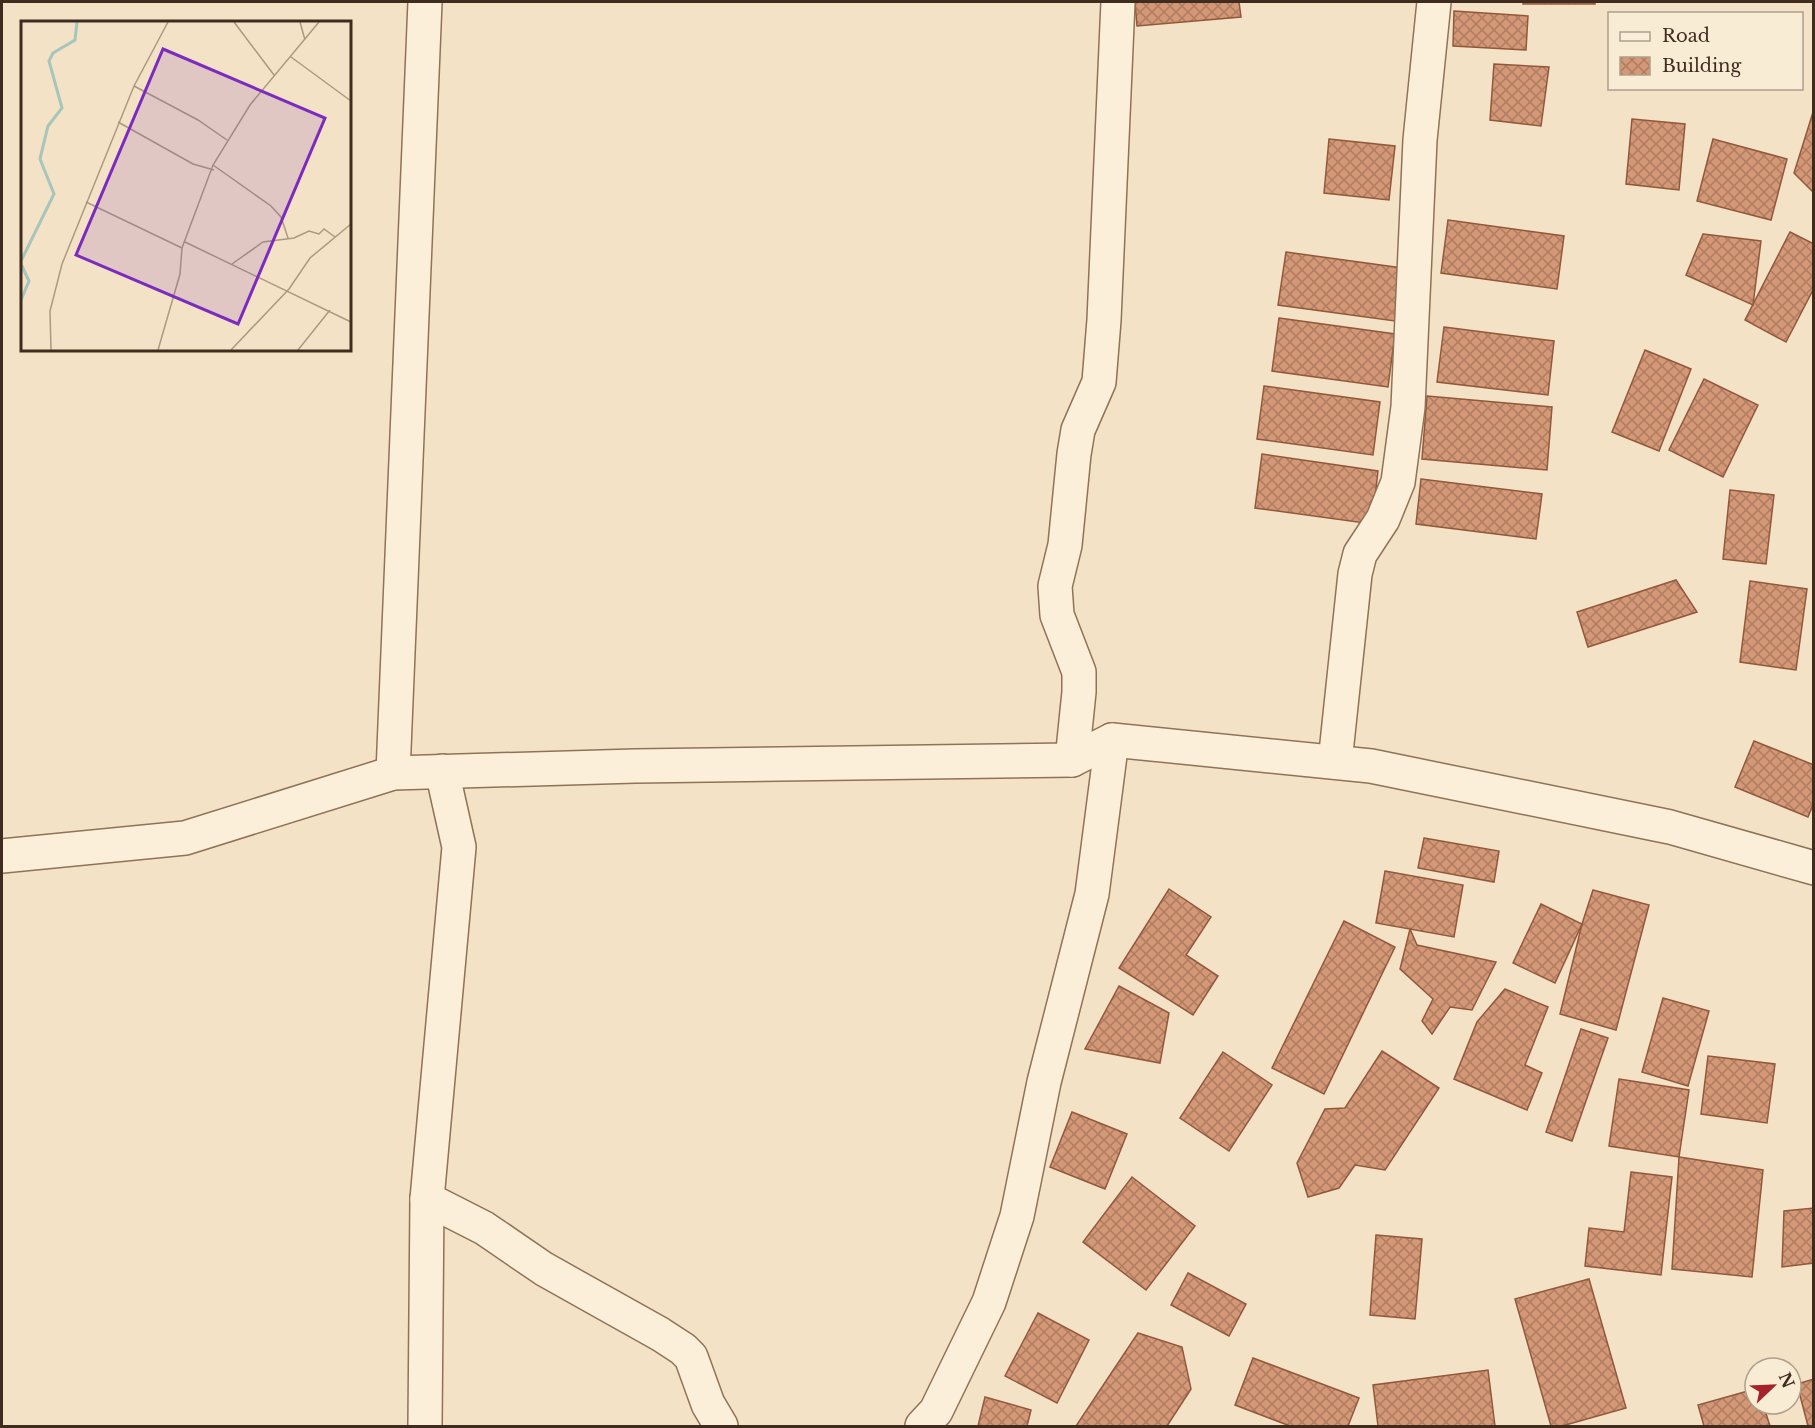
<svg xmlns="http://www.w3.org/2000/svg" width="1815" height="1428" font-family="'Libre Baskerville',serif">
	<defs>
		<pattern id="building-cross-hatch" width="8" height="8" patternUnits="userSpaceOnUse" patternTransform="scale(1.5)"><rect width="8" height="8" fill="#d59877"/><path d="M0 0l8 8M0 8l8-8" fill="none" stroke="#ae7c61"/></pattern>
	</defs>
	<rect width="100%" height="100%" fill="#f3e2c5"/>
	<g fill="url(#building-cross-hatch)" stroke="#92583c" stroke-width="1.5">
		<path d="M1135,2H1239L1241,17L1137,26Z"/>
		<rect x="1523" y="2" width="72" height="2"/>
		<path d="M1454,11L1528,16L1526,50L1453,46Z"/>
		<path d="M1494,64L1549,67L1541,126L1490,120Z"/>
		<path d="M1814,109V193L1794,173Z"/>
		<path d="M1632,119L1685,124L1679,190L1626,184Z"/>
		<path d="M1329,139L1395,146L1389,200L1324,193Z"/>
		<path d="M1713,139L1787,159L1771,220L1697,201Z"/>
		<path d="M1448,220L1564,236L1557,289L1441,273Z"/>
		<path d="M1790,232L1814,244V288L1786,342L1745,320Z"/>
		<path d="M1703,234L1761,241L1753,305L1686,275Z"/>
		<path d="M1286,252L1402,268L1395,321L1278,305Z"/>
		<path d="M1279,318L1395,334L1388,387L1272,371Z"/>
		<path d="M1444,327L1554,341L1548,395L1437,382Z"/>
		<path d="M1645,350L1691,369L1659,451L1612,432Z"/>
		<path d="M1704,379L1758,405L1723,477L1669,450Z"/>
		<path d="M1264,386L1380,402L1373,455L1257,439Z"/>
		<path d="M1427,396L1552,407L1547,470L1422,459Z"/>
		<path d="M1262,454L1378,471L1372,524L1255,508Z"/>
		<path d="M1421,479L1542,494L1536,539L1416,524Z"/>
		<path d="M1730,490L1774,495L1766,564L1723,559Z"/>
		<path d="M1676,580L1697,612L1588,647L1577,612Z"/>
		<path d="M1750,581L1807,589L1796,670L1740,662Z"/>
		<path d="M1754,741L1814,765V802L1808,817L1735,787Z"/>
		<path d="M1424,838L1499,851L1494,882L1418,868Z"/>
		<path d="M1385,871L1463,885L1454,937L1376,923Z"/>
		<path d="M1169,889L1211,917L1186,955L1218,976L1193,1015L1119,968Z"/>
		<path d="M1593,890L1649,905L1616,1030L1560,1014L1582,924Z"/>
		<path d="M1541,904L1582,924L1555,983L1513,963Z"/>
		<path d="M1344,921L1395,947L1324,1094L1272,1068Z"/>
		<path d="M1410,929L1417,945L1496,962L1472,1010L1450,1007L1432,1034L1422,1021L1433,999L1400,969Z"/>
		<path d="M1119,986L1169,1013L1160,1063L1085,1049Z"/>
		<path d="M1505,989L1548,1007L1525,1065L1542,1073L1527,1110L1454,1079L1477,1022Z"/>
		<path d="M1663,998L1709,1011L1688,1086L1642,1072Z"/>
		<path d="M1581,1029L1608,1038L1572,1141L1546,1132Z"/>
		<path d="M1382,1051L1439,1088L1385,1170L1355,1165L1339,1188L1308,1197L1297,1163L1325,1109L1345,1108Z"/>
		<path d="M1223,1052L1272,1085L1229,1151L1180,1118Z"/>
		<path d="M1708,1056L1775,1064L1767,1123L1701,1114Z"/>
		<path d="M1619,1079L1689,1090L1679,1157L1609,1146Z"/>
		<path d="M1072,1112L1127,1134L1105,1189L1050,1167Z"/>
		<path d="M1679,1157L1763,1170L1752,1277L1672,1269Z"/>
		<path d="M1631,1172L1672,1177L1661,1275L1585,1266L1589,1228L1624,1232Z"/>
		<path d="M1132,1177L1195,1226L1146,1290L1083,1242Z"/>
		<path d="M1814,1208V1263L1782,1267L1784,1211Z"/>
		<path d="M1376,1235L1422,1239L1415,1319L1370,1315Z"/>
		<path d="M1188,1273L1246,1304L1229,1336L1171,1305Z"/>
		<path d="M1589,1279L1626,1408L1562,1426H1551L1515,1299Z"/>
		<path d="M1038,1313L1089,1340L1057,1403L1005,1376Z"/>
		<path d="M1138,1333L1182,1347L1191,1389L1167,1426H1076Z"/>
		<path d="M1253,1358L1359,1398L1348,1426H1290L1235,1405Z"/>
		<path d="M1488,1370L1495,1426H1378L1373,1385Z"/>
		<path d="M1814,1379V1426H1808L1797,1384Z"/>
		<path d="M1755,1389V1404H1763L1770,1426H1704L1698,1405Z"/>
		<path d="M985,1397L1031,1410L1027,1426H978Z"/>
	</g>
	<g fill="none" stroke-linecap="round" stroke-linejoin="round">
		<g stroke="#907258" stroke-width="36">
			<g id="street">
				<path d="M1072,760L1079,692V672L1057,615L1055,586L1065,545L1074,454L1078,430L1099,382L1104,320L1118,2"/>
				<path d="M1335,762L1355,574L1360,554L1383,519L1398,482L1408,407L1420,140L1434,2"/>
				<path d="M393,773L425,2"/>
				<path d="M2,856L185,838L393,773L635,766L1072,760L1112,740L1371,766L1670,827L1814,868"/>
				<path d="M427,1199L484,1228L544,1269L660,1334L683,1349L691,1357L708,1404L721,1426"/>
				<path d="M425,1426L427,1199L459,847L442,771"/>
				<path d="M922,1426L936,1411L989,1302L1017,1216L1044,1082L1092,894L1112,740"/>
			</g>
		</g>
		<use href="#street" stroke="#fcefd9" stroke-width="33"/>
	</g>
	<g transform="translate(21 21)">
		<rect width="330" height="330" fill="#f3e2c5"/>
		<path fill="none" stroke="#a7c6bb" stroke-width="3" d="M0,240L33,173L19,138L27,105L41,87L28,40L32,32L54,19L56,1M0,243L8,260L0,279"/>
		<path fill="none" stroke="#ab9982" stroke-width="1.5" d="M213,1L253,54M279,1L284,19M270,36L330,80M113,65L177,99L206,119M97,101L172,143L193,149M192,144L250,185L260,196L267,217M65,181L161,227M164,221L330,301M211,243L242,221L273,217L288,210L298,213L303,208L314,216M30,329L29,290L41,243L113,65L147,1M137,329L159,253L161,227L192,144L229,84L298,1M210,329L268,268L289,237L330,203M277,329L309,289"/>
		<path fill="#7b2cbf" fill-opacity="0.15" stroke="#7b2cbf" stroke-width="3" d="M142,28L304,97L217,303L55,234Z"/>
		<rect width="330" height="330" fill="none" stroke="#3f2c1e" stroke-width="3"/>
	</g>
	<rect width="1815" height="1428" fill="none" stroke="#3f2c1e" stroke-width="6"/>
	<rect x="1608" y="12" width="195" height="78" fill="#f9ecd5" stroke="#af9f8c" stroke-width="1.5"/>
	<rect x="1620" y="32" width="30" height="9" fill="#fcefd9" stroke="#af9f8c" stroke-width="1.5"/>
	<text x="1662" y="42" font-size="18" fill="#3f2c1e">Road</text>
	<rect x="1620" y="57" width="30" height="18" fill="url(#building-cross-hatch)" stroke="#af9f8c" stroke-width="1.5"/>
	<text x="1662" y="72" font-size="18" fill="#3f2c1e">Building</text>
	<g transform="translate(1773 1386) rotate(67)"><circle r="28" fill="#f9ecd5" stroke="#af9f8c" stroke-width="1.5"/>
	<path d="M0-4.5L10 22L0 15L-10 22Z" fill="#a5222b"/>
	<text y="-9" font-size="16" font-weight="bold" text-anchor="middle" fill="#3f2c1e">N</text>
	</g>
</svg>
